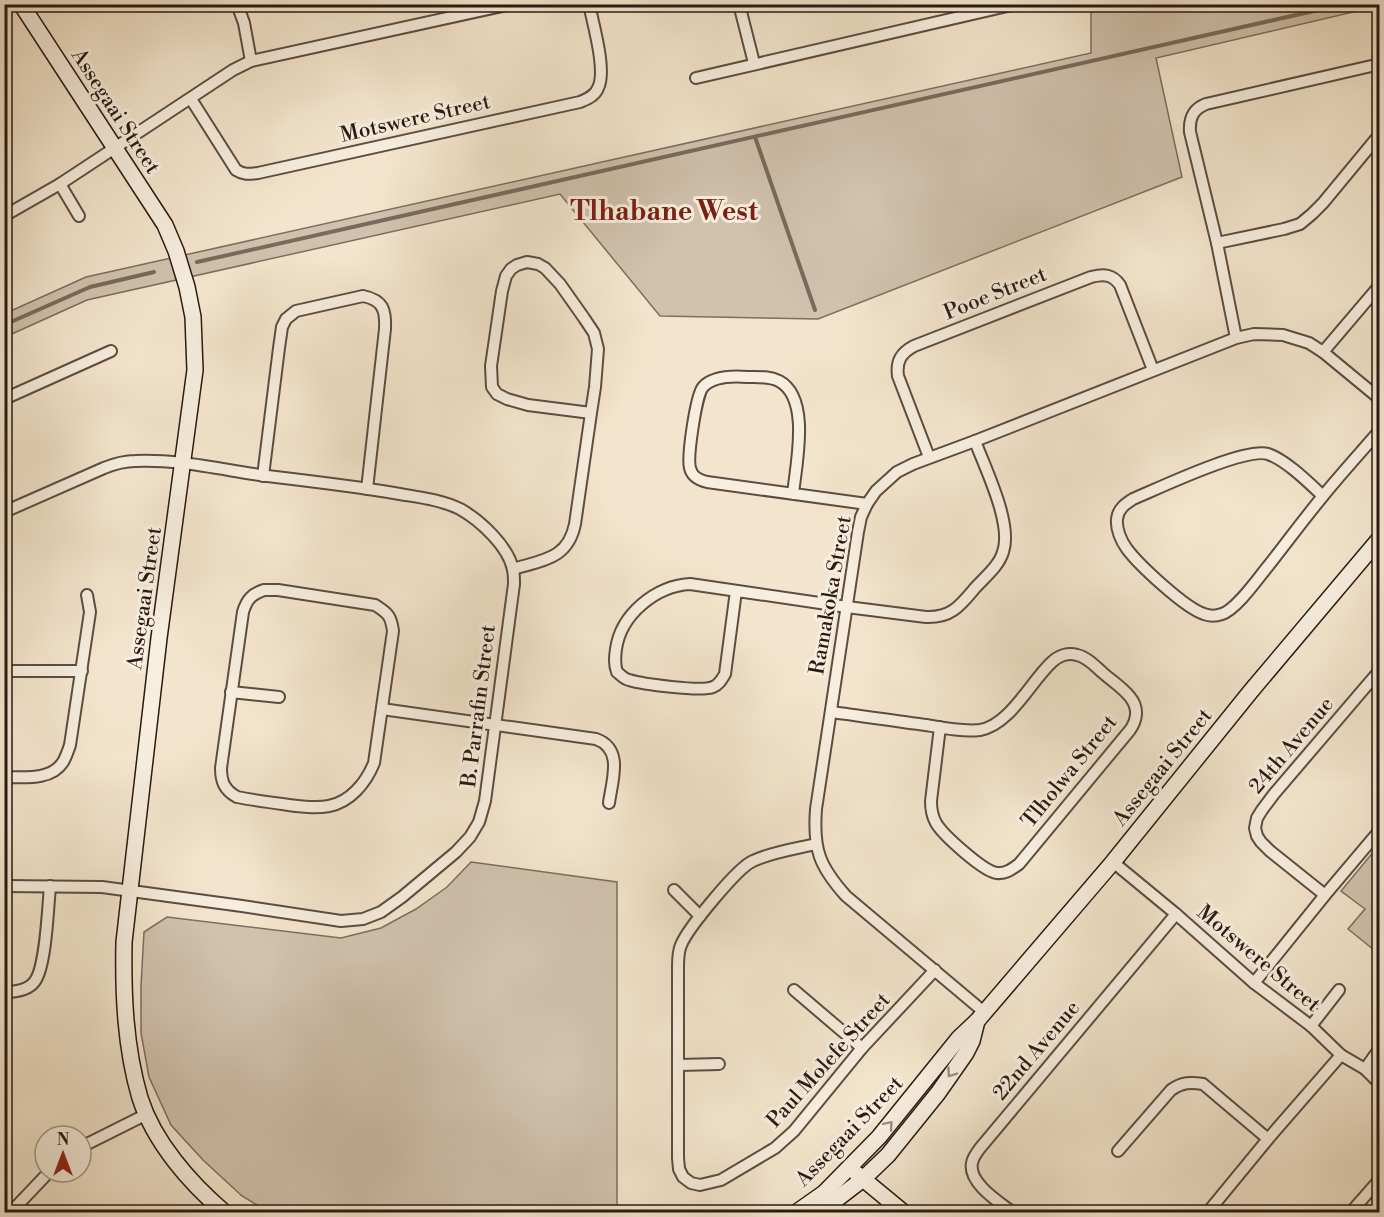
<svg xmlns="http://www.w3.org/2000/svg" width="1384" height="1217" font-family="'Libre Bodoni',serif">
	<rect width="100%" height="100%" fill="#f3e5cd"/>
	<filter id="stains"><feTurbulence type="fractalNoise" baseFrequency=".00333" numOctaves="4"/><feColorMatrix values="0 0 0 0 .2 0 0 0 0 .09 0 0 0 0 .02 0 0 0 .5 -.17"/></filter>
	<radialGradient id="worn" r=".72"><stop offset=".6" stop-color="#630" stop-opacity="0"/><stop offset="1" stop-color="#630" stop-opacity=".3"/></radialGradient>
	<g fill="#d1c2ae" stroke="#7d6e61" stroke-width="1.5">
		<path d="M1091,5H1379V6L1156,58L1182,177L818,319L660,316L560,194L87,300L5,337L4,314L86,277L1091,53Z"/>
		<path d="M1379,845V954L1348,929L1365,909L1341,891Z"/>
		<path d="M471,862L617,882V1212H269L242,1196L203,1160L171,1125L149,1077L141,1033V986L144,932L167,917L341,938L381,928L416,909L447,887Z"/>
	</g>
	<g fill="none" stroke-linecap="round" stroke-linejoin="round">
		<g stroke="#796a5d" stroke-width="4">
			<path d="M755,137L815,310"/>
			<path d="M197,262L1345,4"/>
			<path d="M4,325L90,287L154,272"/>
		</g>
		<g stroke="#5c4d42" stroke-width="14">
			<g id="street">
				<path d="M237,4L244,23L251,61"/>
				<path d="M739,4L754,63"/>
				<path d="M696,78L1016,4"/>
				<path d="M191,99L236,170C244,175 249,174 258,173L580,102C587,99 595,96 598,88C607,71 593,24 589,4"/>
				<path d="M60,184L79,216"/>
				<path d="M4,216L60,184L233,70L251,61L511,4"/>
				<path d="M1217,243L1284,229L1300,224L1312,214L1323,203L1380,134"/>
				<path d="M1236,338L1217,243L1190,132C1189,118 1193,109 1206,104L1380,64"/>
				<path d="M1323,352L1380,285"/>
				<path d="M4,399L111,351"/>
				<path d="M929,457L898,376C896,361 901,353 914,346L1091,277C1104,274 1112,274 1120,285L1153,370"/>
				<path d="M263,476L279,348L282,327L286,319L296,311L363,296C383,300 386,310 385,329L367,489"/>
				<path d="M793,494C796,464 811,398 779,381C769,376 758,377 747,377C734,376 713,376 703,387C696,395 687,457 690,468C692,477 699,480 707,482L867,504"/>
				<path d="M1323,496C1309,483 1286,460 1268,454C1245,447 1159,488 1133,499C1125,504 1118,509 1117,519C1116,529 1121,541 1127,549C1139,565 1185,608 1204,614C1209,616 1216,616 1222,614C1237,609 1258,578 1269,565C1287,542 1304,519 1323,496C1341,474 1361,452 1380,430"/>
				<path d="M4,512L104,468C114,464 124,461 135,461C179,459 223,470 267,476C309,481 352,486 394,493C416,497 440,499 460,509C480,520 509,547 513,570C514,574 514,579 514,584L485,801L479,822L470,837L456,852L402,897L381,912L363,919L341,921L242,906L102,887L4,886"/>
				<path d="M513,569C543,560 568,559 575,524L591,413L595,387L598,349L594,333L584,318L560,284L545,268L538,264L527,262L517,265L511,269L506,276L502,291L491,366L492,387L497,394L507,399L528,405L591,413"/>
				<path d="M264,590H278L375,605C388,613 391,616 393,631L374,763C366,783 350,802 329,806C314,809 297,806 282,804C267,802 252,800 237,797C224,790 221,781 221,768L243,612C247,599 252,594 264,590Z"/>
				<path d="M736,591L725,674C722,679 719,685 713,687C701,692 642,684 629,680C624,679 621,675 617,672C614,664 615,657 616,649C621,614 656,586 690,584L847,607L926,617C951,618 960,606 975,588C985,577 999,566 1003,552C1013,524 985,468 975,441"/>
				<path d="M4,671H82"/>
				<path d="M231,692L279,697"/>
				<path d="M382,709L596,739C624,749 612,780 609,803"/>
				<path d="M831,712C863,716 894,721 926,725C943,728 963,732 980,730C1010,725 1031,681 1052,662C1058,656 1068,652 1077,655C1087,657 1095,666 1103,673C1112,681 1123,688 1130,697C1139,708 1137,720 1130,730L1019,864C1012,869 1006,874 997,873C984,872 943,835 936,823C932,816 931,809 931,801L940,727"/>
				<path d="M4,777C23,777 51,781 63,762C66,757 68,751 70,745L90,612L87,595"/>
				<path d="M816,844C795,849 772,852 753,861C738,867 688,928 681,945C678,952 678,960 678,967V1158L679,1169L683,1177L691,1183L700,1185L721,1180L775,1148L794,1131L862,1048L935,970"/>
				<path d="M1113,862L1176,914L1254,983L1311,1026L1341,1055L1365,1069L1380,1084"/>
				<path d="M674,890L700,916"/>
				<path d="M1325,895L1270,851L1261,842L1257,836L1255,828L1257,818L1262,810L1274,794L1380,670"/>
				<path d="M1254,983L1325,895L1380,830"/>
				<path d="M794,990L862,1048"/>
				<path d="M4,992C15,992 29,990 35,981C46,966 48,907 50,886"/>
				<path d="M984,1012L846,896C819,866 813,849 816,809L858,532L861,517L867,504L876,491L897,472L913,464L975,441L1236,338L1254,334L1283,335L1309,343L1323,352L1380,399"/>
				<path d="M1311,1026L1339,990"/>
				<path d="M679,1065L719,1064"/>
				<path d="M1365,1069L1380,1048"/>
				<path d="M81,1147L147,1114"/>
				<path d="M1118,1151L1171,1090C1182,1082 1191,1082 1203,1084L1268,1139"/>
				<path d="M11,1212L49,1172"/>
				<path d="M1012,1212C999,1202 968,1183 972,1163C973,1157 978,1151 981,1147L1176,914"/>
				<path d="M1208,1212L1268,1139L1341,1055"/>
				<path d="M1351,1212L1380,1179"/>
			</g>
		</g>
		<g stroke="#291a14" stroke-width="18">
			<g id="secondary">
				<path d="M21,4L165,225L176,251L187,287L193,317L195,370L159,638L124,942C123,994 125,1047 140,1098C154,1142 190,1183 224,1212"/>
				<path d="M857,1174L903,1212"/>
				<path d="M797,1212L824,1193L879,1137L959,1038L977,1021L1113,862L1251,691L1380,538"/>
				<path d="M816,1212L837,1199L863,1179L888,1155L938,1093L966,1053L972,1041L977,1021"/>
			</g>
		</g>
		<use href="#street" stroke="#f7eede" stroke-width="10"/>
		<use href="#secondary" stroke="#f7eede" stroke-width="15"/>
	</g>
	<defs><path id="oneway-chevron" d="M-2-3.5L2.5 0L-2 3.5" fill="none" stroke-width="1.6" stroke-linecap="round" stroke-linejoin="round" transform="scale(1.5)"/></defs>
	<g stroke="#9a8f83">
		<use href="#oneway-chevron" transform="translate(951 1073) rotate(125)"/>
		<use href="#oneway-chevron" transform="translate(889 1125) rotate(-50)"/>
	</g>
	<g text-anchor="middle" stroke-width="6" stroke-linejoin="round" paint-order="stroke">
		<g font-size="21" fill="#291a14" stroke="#f7eede">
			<text transform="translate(116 111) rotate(57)" y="7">Assegaai Street</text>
			<text transform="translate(415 118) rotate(-13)" y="7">Motswere Street</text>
			<text transform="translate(995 293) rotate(-22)" y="7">Pooe Street</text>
			<text transform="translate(830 595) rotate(-80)" y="7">Ramakoka Street</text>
			<text transform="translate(144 598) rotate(-82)" y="7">Assegaai Street</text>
			<text transform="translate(478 706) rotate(-83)" y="7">B. Parrafin Street</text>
			<text transform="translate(1291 745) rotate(-50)" y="7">24th Avenue</text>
			<text transform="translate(1162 767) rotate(-51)" y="7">Assegaai Street</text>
			<text transform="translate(1069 771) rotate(-51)" y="7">Tlholwa Street</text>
			<text transform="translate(1259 958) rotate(40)" y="7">Motswere Street</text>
			<text transform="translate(1036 1050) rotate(-50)" y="7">22nd Avenue</text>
			<text transform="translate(828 1060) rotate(-48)" y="7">Paul Molefe Street</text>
			<text transform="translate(849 1131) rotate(-46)" y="7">Assegaai Street</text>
		</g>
		<g font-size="27" font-weight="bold" fill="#7a1f14" stroke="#f7eede">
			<text x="664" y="220">Tlhabane West</text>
		</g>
	</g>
	<rect width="1384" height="1217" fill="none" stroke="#f3e5cd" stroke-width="24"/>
	<rect x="6" y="6" width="1372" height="1205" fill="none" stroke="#291a14" stroke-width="3"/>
	<rect x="12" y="12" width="1360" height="1193" fill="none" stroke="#291a14" stroke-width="1.5"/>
	<g transform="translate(63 1154)"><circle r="28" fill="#f7eede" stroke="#a5998d" stroke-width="1.5"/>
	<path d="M0-4.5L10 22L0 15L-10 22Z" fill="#8f2418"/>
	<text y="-9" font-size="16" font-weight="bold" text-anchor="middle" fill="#291a14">N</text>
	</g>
	<rect width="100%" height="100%" filter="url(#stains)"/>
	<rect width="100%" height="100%" fill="url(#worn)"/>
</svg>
